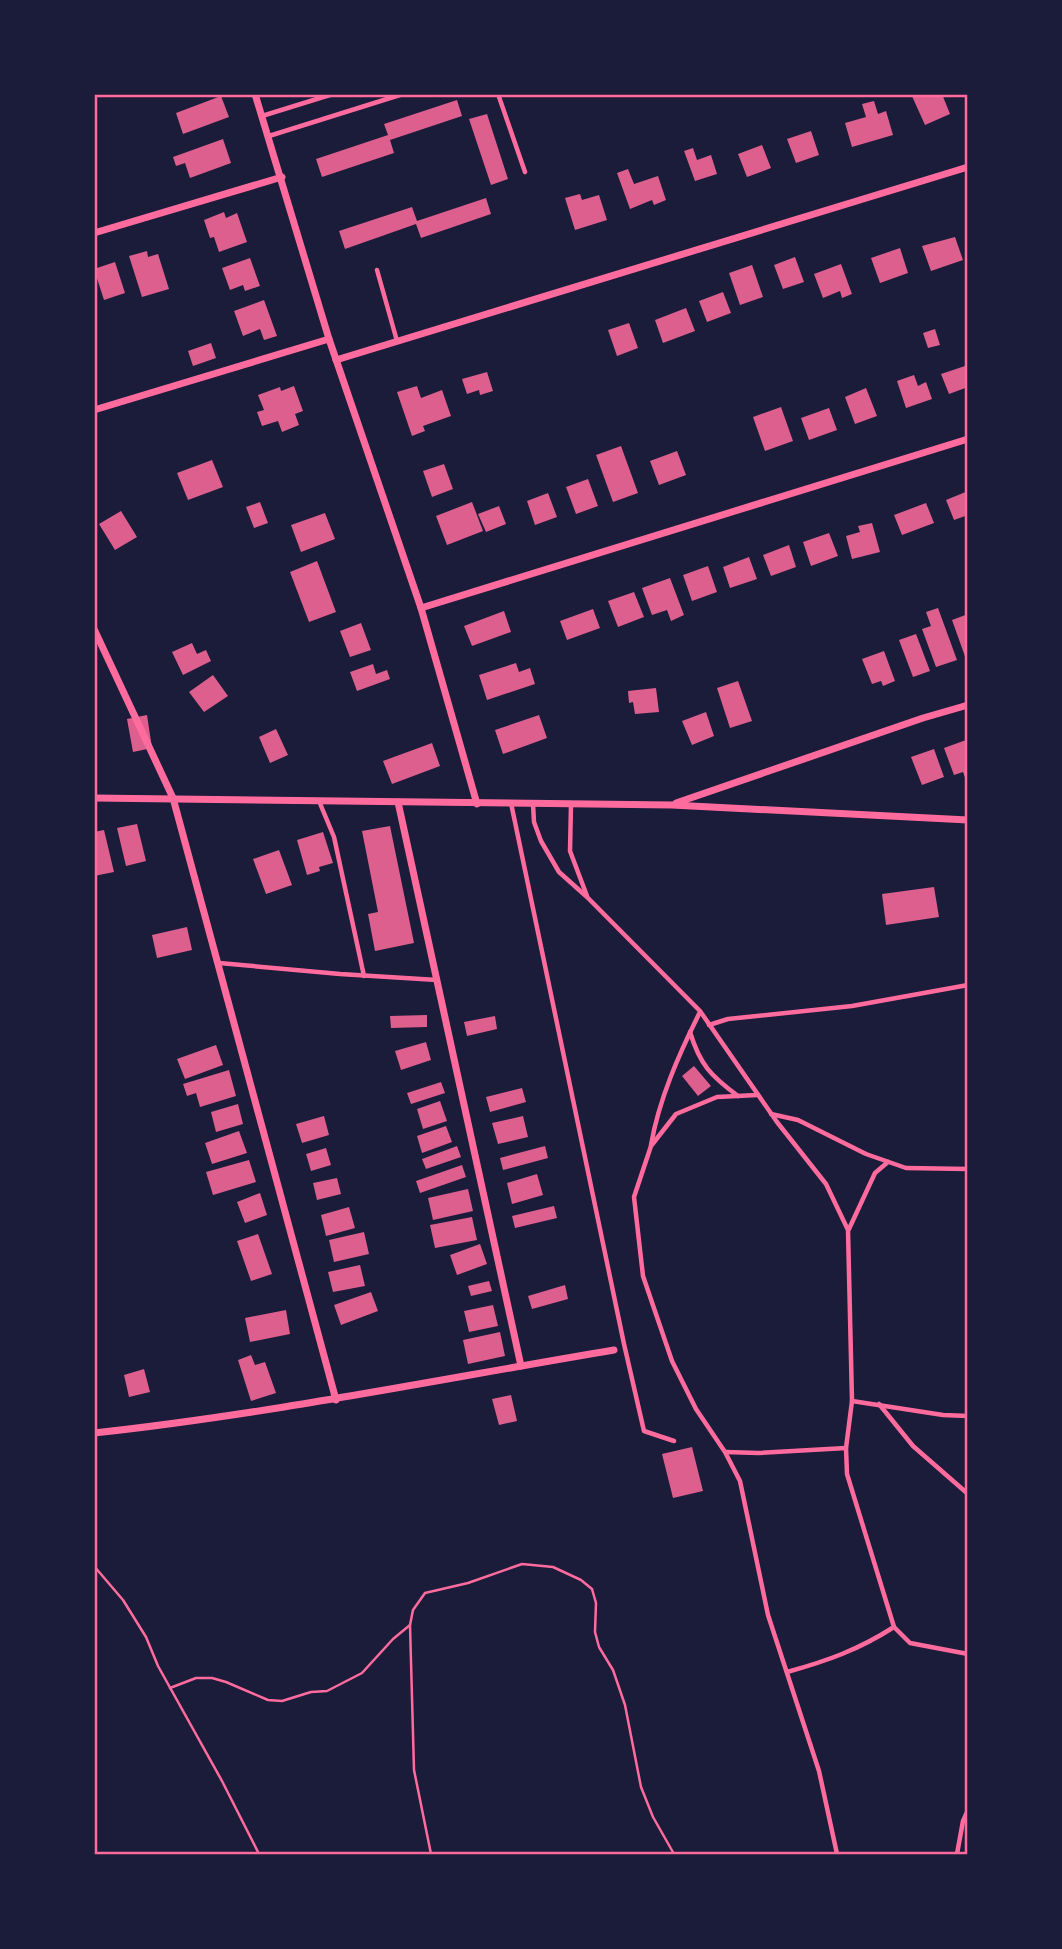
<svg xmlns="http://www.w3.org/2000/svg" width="1062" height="1949" font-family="'Work Sans',sans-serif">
	<rect width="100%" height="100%" fill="#1b1b3a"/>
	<g fill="#dd5f8e">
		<path d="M911,94H942L950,114L925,125Z"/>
		<path d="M221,96L229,117L183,134L176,113Z"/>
		<path d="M457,100L462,116L390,140L394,153L322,177L316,159L388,135L384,124Z"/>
		<path d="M874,101L878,114L886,111L893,135L852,147L845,123L866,117L862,104Z"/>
		<path d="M487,114L508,179L491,185L469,119Z"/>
		<path d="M811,131L819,155L796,163L787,139Z"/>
		<path d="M223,139L231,163L190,178L185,163L176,166L173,157Z"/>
		<path d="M762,145L771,168L747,177L738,154Z"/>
		<path d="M693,148L697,160L711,155L717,174L695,181L684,151Z"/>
		<path d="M628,169L634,184L658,176L666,200L654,205L652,200L630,209L617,173Z"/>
		<path d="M580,194L582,200L599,195L607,220L575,230L565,198Z"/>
		<path d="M486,198L491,214L421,238L416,224L345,249L339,231L412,207L417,221Z"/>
		<path d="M224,212L226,218L237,213L247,242L219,252L214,237L210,238L204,220Z"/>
		<path d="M955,237L963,260L931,271L922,246Z"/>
		<path d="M900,248L908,273L880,283L871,258Z"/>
		<path d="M147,251L148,257L158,254L169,289L142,297L129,256Z"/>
		<path d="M795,257L804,282L783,289L774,265Z"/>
		<path d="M250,258L260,286L245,291L243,285L230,290L222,268Z"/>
		<path d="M115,262L125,293L104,300L94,269Z"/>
		<path d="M841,264L852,294L842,298L840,291L823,298L814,274Z"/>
		<path d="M752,265L763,297L740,305L729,273Z"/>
		<path d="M723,292L731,313L707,322L699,301Z"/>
		<path d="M264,300L277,336L264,340L260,329L243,336L234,311Z"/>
		<path d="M686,308L695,331L663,343L655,320Z"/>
		<path d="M629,323L638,348L617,356L608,330Z"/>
		<path d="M935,329L940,345L928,348L923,333Z"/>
		<path d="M211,343L216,358L193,366L188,351Z"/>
		<path d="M968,365V387L949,394L941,374Z"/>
		<path d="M487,372L493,391L480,395L479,390L467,394L462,379Z"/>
		<path d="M914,375L918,386L926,382L932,399L906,408L897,381Z"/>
		<path d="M294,386L303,411L295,414L299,425L282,432L278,421L262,426L257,412L264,410L258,395L280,387L281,391Z"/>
		<path d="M417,386L421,398L442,390L451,416L423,426L425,431L412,436L397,392Z"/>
		<path d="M866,388L877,416L855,424L845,397Z"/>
		<path d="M781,407L793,441L765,451L753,417Z"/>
		<path d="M829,408L837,430L809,440L801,418Z"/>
		<path d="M621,446L638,493L613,502L596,455Z"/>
		<path d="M677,451L686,475L659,485L650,461Z"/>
		<path d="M212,460L223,487L188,500L177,473Z"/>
		<path d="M444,464L453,489L432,497L423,471Z"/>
		<path d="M588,479L598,506L576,514L566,487Z"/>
		<path d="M968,491V515L954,520L946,500Z"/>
		<path d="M548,493L557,517L535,525L527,501Z"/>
		<path d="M260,502L268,523L254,528L246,507Z"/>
		<path d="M472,502L483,531L447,545L436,516Z"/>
		<path d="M926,503L934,523L902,535L894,515Z"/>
		<path d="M499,506L506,524L486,532L478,514Z"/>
		<path d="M121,511L137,537L115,550L99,524Z"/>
		<path d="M325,513L335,539L301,552L291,525Z"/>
		<path d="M872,523L880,552L852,559L846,536L860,532L858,526Z"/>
		<path d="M829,533L838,556L811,566L803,542Z"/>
		<path d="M789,545L796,567L771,576L763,555Z"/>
		<path d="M749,557L757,579L730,588L723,567Z"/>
		<path d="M317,561L336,612L309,622L290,572Z"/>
		<path d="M708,566L717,592L692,601L683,575Z"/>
		<path d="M670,578L684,615L671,621L667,610L652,615L642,588Z"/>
		<path d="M634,592L644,617L618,627L608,601Z"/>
		<path d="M938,608L957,660L936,667L922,629L931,626L926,612Z"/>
		<path d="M593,609L600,628L567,640L560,621Z"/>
		<path d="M504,611L511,632L472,646L464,626Z"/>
		<path d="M968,614V661L967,662L952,620Z"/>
		<path d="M361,623L371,650L350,657L340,631Z"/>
		<path d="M916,634L930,671L913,677L899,640Z"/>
		<path d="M192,643L197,654L206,650L211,661L183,675L172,652Z"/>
		<path d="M884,651L895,681L883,686L881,681L872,684L862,659Z"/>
		<path d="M516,663L519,672L530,668L535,684L487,700L479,675Z"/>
		<path d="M373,664L376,674L387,670L390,679L357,691L350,672Z"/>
		<path d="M213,675L228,696L204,712L189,692Z"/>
		<path d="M738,681L752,721L730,728L717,688Z"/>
		<path d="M656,688L659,712L635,714L633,702L629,703L628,691Z"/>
		<path d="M706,712L714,736L692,745L682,721Z"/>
		<path d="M147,715L152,748L133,752L127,719Z"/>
		<path d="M539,715L547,738L503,754L495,730Z"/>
		<path d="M276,729L288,755L270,763L259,737Z"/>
		<path d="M966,740L968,744L967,783L963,772L954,775L944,748Z"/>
		<path d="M432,743L440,766L392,784L383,761Z"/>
		<path d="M934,749L944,777L922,785L911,757Z"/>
		<path d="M137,824L146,861L126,866L117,828Z"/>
		<path d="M390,826L414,943L375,951L368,914L378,912L362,831Z"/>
		<path d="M104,830L114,872L94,876V832Z"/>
		<path d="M323,832L333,863L319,867L320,871L307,875L297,840Z"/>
		<path d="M279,850L292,885L266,894L253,859Z"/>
		<path d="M934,887L939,917L886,925L882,894Z"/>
		<path d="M187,927L192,950L157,958L152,935Z"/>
		<path d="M427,1015V1027L391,1028L390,1016Z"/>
		<path d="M495,1016L497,1029L467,1036L464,1022Z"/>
		<path d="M426,1042L431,1060L401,1070L395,1051Z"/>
		<path d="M216,1045L223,1065L185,1079L177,1059Z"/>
		<path d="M694,1066L711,1086L698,1096L682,1076Z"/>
		<path d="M229,1070L236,1096L200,1107L196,1093L187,1096L183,1084Z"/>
		<path d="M441,1082L445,1093L411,1104L407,1093Z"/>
		<path d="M522,1088L526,1102L490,1112L486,1097Z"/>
		<path d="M440,1101L447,1121L423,1129L417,1109Z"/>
		<path d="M238,1104L243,1124L216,1132L211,1112Z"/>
		<path d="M324,1116L329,1135L302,1143L296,1124Z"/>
		<path d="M523,1116L528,1137L498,1144L492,1123Z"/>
		<path d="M446,1126L452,1142L422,1153L417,1136Z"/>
		<path d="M239,1131L247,1153L212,1164L205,1143Z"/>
		<path d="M457,1146L461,1157L426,1169L422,1159Z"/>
		<path d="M545,1146L548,1158L503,1170L500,1158Z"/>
		<path d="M326,1148L331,1165L311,1171L306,1154Z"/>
		<path d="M249,1160L256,1182L213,1195L206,1172Z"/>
		<path d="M462,1165L466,1177L420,1193L416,1181Z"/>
		<path d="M537,1174L543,1195L512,1204L507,1183Z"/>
		<path d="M337,1178L341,1194L317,1200L313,1183Z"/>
		<path d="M468,1189L473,1211L433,1220L428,1198Z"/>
		<path d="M260,1193L267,1215L245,1223L237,1202Z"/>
		<path d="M554,1206L557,1218L515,1228L512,1216Z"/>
		<path d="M349,1207L355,1228L326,1236L321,1215Z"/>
		<path d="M472,1217L477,1240L435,1248L430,1225Z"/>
		<path d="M364,1232L369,1254L334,1262L329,1240Z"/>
		<path d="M258,1234L272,1274L251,1281L237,1241Z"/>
		<path d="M480,1244L487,1264L457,1275L450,1255Z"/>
		<path d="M360,1265L365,1286L333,1292L328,1272Z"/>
		<path d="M489,1281L492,1291L471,1296L468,1286Z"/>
		<path d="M565,1285L568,1299L532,1309L528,1296Z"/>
		<path d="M371,1292L378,1311L341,1325L334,1305Z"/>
		<path d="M493,1305L498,1326L469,1332L464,1311Z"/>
		<path d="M286,1310L290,1334L250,1342L245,1318Z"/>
		<path d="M500,1332L505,1356L468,1364L463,1340Z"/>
		<path d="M251,1355L255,1365L265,1362L276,1393L251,1401L238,1360Z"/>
		<path d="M144,1369L150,1392L129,1397L124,1375Z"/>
		<path d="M511,1395L517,1421L499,1425L492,1399Z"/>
		<path d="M692,1447L703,1491L673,1498L662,1454Z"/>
	</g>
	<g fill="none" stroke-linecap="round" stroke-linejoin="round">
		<g stroke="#ff6b9d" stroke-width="2.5">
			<path d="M94,1566L123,1600L146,1637L158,1666L222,1781L259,1854"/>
			<path d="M170,1688L196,1678H212L226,1682L268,1700L282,1701L311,1692L327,1691L362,1673L393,1639L410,1625"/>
			<path d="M431,1854L414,1770L410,1625L413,1610L425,1593L468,1583L522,1564L553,1567L581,1580L592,1589L596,1603L595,1632L599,1647L613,1670L625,1705L641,1787L653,1817L674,1854"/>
		</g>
		<g stroke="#ff6b9d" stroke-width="4.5">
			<path d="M498,94L525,172"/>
			<path d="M262,116L333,94"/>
			<path d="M269,136L403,94"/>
			<path d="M377,270L397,341"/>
			<path d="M319,801L334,837L364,976"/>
			<path d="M511,803L624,1344L644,1431L674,1441"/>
			<path d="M533,804L534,822L541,841L559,872L587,897L700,1011L777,1122L826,1184L848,1230L852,1401L846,1448L847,1474L894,1627L910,1643L968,1654"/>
			<path d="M571,805L570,851L587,896"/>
			<path d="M219,963L340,974L437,980"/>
			<path d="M709,1025L728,1019L852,1006L968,985"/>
			<path d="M690,1032C700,1065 711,1076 738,1096"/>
			<path d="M757,1095L717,1097L676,1114L651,1146L634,1197L643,1276L672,1361L696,1409L725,1452L740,1481L768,1615L819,1771L837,1854"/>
			<path d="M771,1114L798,1120L866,1154L906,1168L968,1169"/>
			<path d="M651,1145C659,1099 679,1054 700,1012"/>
			<path d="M849,1229L875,1173L888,1162"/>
			<path d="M852,1401L943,1415L968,1416"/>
			<path d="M879,1404L913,1446L968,1494"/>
			<path d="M726,1452L758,1453L846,1448"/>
			<path d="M787,1672C827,1661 858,1650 894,1627"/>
			<path d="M957,1854L963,1821L968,1810"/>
		</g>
		<g stroke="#ff6b9d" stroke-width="7">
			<path d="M255,94L329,339L421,608L477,804"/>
			<path d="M94,233L282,177"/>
			<path d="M336,360L968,167"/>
			<path d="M94,410L329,339"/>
			<path d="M421,608L968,439"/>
			<path d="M94,629L173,798L336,1400"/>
			<path d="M94,798L672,805L968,820"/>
			<path d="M398,802L521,1366"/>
			<path d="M676,803L923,718L968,705"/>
			<path d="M94,1433C269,1414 441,1379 614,1350"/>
		</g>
	</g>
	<rect width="1062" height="1949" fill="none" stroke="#1b1b3a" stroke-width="192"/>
	<rect x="96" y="96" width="870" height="1757" fill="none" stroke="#ff6b9d" stroke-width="2.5"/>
</svg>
